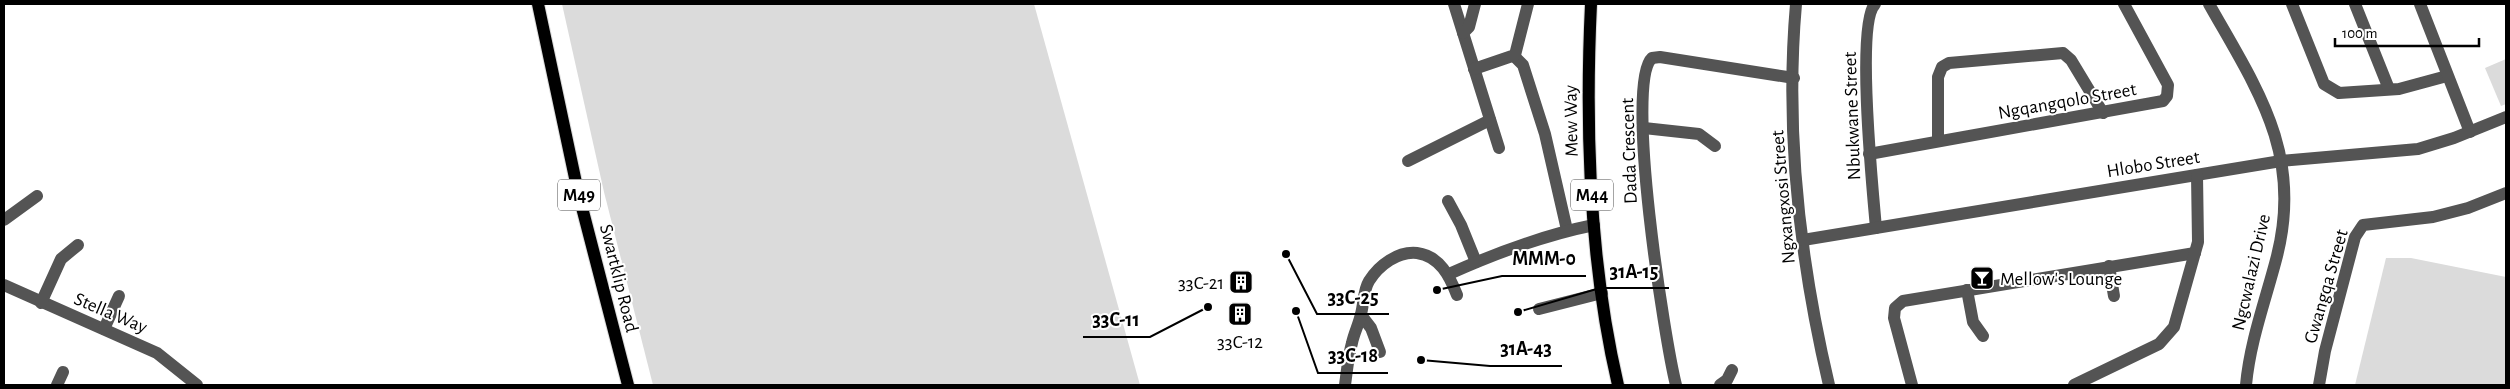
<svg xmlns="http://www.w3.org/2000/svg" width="2510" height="389" font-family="'Alegreya Sans',sans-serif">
	<rect width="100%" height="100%" fill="#fff"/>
	<g fill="#dbdbdb">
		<path d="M562,4H1034L1140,385H653L604,192Z"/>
		<path d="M2506,59V104L2501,106L2485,68Z"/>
		<path d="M2386,258H2411L2506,277V385H2355Z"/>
	</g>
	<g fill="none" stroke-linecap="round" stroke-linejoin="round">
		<g stroke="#dbdbdb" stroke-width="14">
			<g id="major">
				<path d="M538,4L578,192L628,385"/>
				<path d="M1591,4C1585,130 1589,261 1618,385"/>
			</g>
		</g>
		<g stroke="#545454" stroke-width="12">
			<path d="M1454,4L1499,148"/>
			<path d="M1796,4C1785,130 1800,262 1829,385"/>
			<path d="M1875,4C1856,24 1873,194 1876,228"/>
			<path d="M2209,4C2257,89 2303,153 2277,256C2266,299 2250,341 2246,385"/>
			<path d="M2292,4L2324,84L2339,93L2399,89L2447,76"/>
			<path d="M2355,4L2389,89"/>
			<path d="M2420,4L2470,132"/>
			<path d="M1463,33L1469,27L1475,4"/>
			<path d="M1514,56L1523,65L1545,134L1567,230"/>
			<path d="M1474,69L1515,55L1528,4"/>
			<path d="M1644,128L1699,134L1715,146"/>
			<path d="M1938,141V77L1942,67L1949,63L2063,53L2071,60L2103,113"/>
			<path d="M1869,154L2163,101L2167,96L2168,85L2124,4"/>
			<path d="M1408,161L1490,120"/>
			<path d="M1448,201L1461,225L1476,262"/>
			<path d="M4,220L37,196"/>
			<path d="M1803,240L2281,161L2418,149L2454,138L2506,117"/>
			<path d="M2109,266L2114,296"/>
			<path d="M1449,274C1496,253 1544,235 1594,225"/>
			<path d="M4,285L157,353L197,385"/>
			<path d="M1967,290L1973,322L1983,336"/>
			<path d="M41,303L61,259L78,245"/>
			<path d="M1539,309L1602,293"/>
			<path d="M1361,315L1371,328L1380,352"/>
			<path d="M104,329L119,296"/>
			<path d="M57,385L63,372"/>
			<path d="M1345,385C1347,371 1348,357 1352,343C1354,333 1359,324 1361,314C1364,303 1363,291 1369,281C1379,265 1398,251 1417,253C1440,256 1450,277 1457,295"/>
			<path d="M1676,385C1665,342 1624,83 1652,58L1660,57L1794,78"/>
			<path d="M1720,385L1727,380L1732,370"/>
			<path d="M1912,385L1894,318L1895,308L1903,301L2195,253"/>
			<path d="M2074,385L2159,344L2174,327L2198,242L2197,175"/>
			<path d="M2319,385L2325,351L2355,237L2363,225L2433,217L2468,208L2506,193"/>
		</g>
		<use href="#major" stroke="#000" stroke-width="12"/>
	</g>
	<defs>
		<g id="bar-square" transform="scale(1.25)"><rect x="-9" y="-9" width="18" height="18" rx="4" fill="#000" stroke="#fff"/><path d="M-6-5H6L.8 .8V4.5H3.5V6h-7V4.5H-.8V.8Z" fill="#fff"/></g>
		<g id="building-square" transform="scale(1.25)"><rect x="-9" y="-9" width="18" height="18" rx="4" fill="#000" stroke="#fff"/><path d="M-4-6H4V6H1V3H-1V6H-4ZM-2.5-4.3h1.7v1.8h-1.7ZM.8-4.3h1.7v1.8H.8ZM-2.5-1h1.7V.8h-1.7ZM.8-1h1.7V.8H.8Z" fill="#fff"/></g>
	</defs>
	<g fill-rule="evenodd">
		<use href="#bar-square" x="1982" y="278"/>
		<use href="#building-square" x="1241" y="282"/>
		<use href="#building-square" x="1240" y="314"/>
	</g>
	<g text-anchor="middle" stroke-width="4" stroke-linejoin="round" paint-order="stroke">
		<g fill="#fff" stroke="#4c4c4c" stroke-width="1">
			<rect x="558" y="179.5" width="42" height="31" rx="4"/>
			<rect x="1571" y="179.5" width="42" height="31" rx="4"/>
		</g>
		<g font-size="18" font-weight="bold" fill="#000">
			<text x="579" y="201">M49</text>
			<text x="1592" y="201">M44</text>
		</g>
		<g font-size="19" fill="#000" stroke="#fff">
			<text transform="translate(2067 100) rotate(-10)" y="7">Ngqangqolo Street</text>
			<text transform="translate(1851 116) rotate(-92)" y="7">Nbukwane Street</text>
			<text transform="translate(1570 121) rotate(-91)" y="7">Mew Way</text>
			<text transform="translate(1628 151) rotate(-92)" y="7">Dada Crescent</text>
			<text transform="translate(2153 163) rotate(-9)" y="7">Hlobo Street</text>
			<text transform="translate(1782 197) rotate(-95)" y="7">Ngxangxosi Street</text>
			<text transform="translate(2250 272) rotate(-77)" y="7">Ngcwalazi Drive</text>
			<text transform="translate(620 278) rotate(76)" y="7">Swartklip Road</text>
			<text transform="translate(2325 286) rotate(-74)" y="7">Gwangqa Street</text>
			<text transform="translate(111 312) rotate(23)" y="7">Stella Way</text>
		</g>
		<g font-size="19" fill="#000" stroke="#fff" text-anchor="start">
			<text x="2000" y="285">Mellow's Lounge</text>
			<text x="1224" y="289" text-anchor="end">33C-21</text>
			<text x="1240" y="348" text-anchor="middle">33C-12</text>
		</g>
	</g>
	<path fill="none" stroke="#000" stroke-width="2" d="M1437 290L1502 276H1586M1518 312L1600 288H1669M1286 254L1317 314H1389M1208 307L1150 337H1083M1421 360L1490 366H1562M1296 311L1318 373H1388"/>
	<g fill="#000" stroke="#fff" stroke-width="2">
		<circle cx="1437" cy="290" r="5"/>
		<circle cx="1518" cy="312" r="5"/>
		<circle cx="1286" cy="254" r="5"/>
		<circle cx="1208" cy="307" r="5"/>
		<circle cx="1421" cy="360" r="5"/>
		<circle cx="1296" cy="311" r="5"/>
	</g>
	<g font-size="20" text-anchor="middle" font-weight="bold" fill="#000" stroke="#fff" stroke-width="4" stroke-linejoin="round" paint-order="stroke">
		<text x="1544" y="265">MMM-0</text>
		<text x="1634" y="278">31A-15</text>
		<text x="1353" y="304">33C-25</text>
		<text x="1116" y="326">33C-11</text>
		<text x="1526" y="355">31A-43</text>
		<text x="1353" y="362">33C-18</text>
	</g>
	<rect width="2510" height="389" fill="none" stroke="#000000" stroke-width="10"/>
	<path d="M2335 38v8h144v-8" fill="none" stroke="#000000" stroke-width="2.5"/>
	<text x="2342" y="38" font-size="15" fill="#000000" stroke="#ffffff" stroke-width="4" paint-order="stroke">100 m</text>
</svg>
